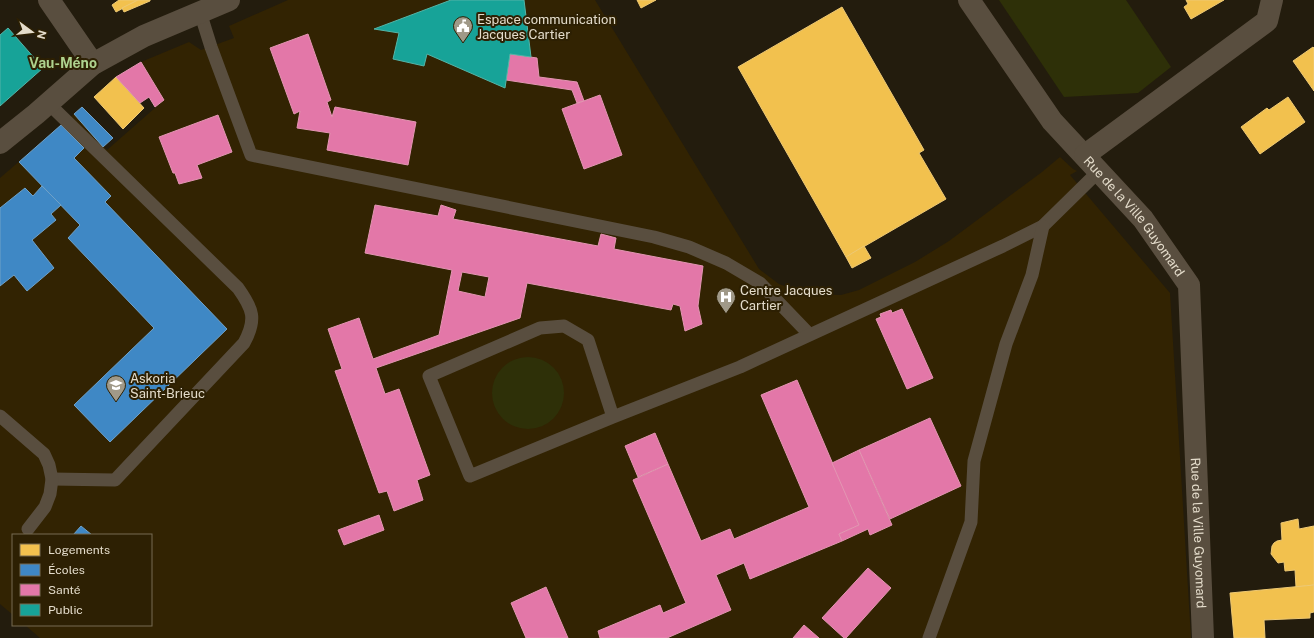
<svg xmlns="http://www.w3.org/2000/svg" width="1314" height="638" font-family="'Public Sans',sans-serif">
	<rect width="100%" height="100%" fill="#231c0d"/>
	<path fill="#322302" d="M288,0H595L759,269L779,284L806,294L841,295L859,290L915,262L949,241L1042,172L1060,157L1073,169L1077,171L1070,175L1170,293L1191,638H40L25,625H151V535H13V615L0,604V178L74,114L107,150L164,100L141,62L189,42L201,50L234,38L229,26Z"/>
	<g fill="#2e3008">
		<path d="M999,0H1126L1171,67L1138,93L1064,97Z"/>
		<circle cx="528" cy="393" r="36"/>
	</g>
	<g fill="#f2c14e" stroke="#eec974">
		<path d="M119,0H138L116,12L112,5Z"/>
		<path d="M138,0H150V1L124,12L122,8Z"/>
		<path d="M637,0H656L641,8Z"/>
		<path d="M1186,0H1224L1191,19L1184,7L1188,4Z"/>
		<path d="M842,7L924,150L919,153L946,199L846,257L738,67Z"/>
		<path d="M1313,47L1314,48V91L1293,61Z"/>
		<path d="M116,77L144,108L123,129L94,97Z"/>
		<path d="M1288,97L1305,122L1260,154L1241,127L1267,108L1269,110Z"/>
		<path d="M864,246L871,258L852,268L846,257Z"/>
		<path d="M1298,519L1299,529L1314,526V585L1296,587L1295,570L1285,571L1284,562L1278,563L1271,554L1272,546L1274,543L1277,541L1282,540L1281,523Z"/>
		<path d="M1314,585V612L1310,613V618L1264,620L1265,638H1234L1230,593Z"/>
	</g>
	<g fill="#3f88c5" stroke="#70a1c7">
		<path d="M82,107L113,138L103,147L74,114Z"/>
		<path d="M61,125L84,148L74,158L111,196L105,202L227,329L110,442L74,405L154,328L68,238L80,225L19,162Z"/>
		<path d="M42,186L61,205L51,214L56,220L32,240L54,268L27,291L14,275L0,286V208L25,188L33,196Z"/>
		<path d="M81,526L92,535H73Z"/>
	</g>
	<g fill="#e377a8" stroke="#e395b2" fill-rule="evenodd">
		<path d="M308,34L331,100L327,102L332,117L335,107L416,122L408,165L327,150L330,133L297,128L300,111L294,114L270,48Z"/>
		<path d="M510,54L537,58L539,77L577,82L584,101L577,103L572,90L506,80Z"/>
		<path d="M141,62L164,100L155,107L149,97L140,103L116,77Z"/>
		<path d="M600,95L622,155L584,169L562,109Z"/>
		<path d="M218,115L232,152L197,165L202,178L179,184L175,173H173L159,137Z"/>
		<path d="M375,205L438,216L441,205L456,210L453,219L598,246L601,234L616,238L614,249L703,266L698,306L702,324L685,331L680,306L673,304L671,310L527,283L520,318L376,368L385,394L399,389L430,475L417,480L423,500L394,511L387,491L379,493L335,371L342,369L328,329L359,318L373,359L439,335L452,270L365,253ZM462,272L489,277L485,297L458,291Z"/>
		<path d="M902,309L933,378L907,389L876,319L881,317L880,314L891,310L892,313Z"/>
		<path d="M797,380L859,525L839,534L842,541L750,579L744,563L716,575L731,610L667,638H600L598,631L660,605L663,613L686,603L633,480L668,464L701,541L730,529L734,539L809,507L761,395Z"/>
		<path d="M930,418L961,486L890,519L859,450Z"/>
		<path d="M655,433L668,464L638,477L625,446Z"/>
		<path d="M859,450L892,525L870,535L868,529L842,541L839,534L859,525L832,463Z"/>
		<path d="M379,515L384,530L344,545L338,530Z"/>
		<path d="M868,568L891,588L846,638H844L822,618Z"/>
		<path d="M546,587L568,638H526L511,603Z"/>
		<path d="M804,625L819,638H793Z"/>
	</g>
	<g fill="#17a398" stroke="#54b4a7">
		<path d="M451,0H524L531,57L510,54L505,88L427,54L424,66L393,59L399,33L374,29Z"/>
		<path d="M8,28L43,68L0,106V35Z"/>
	</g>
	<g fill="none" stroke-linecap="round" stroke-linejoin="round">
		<g stroke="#594e3f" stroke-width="13">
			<path d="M200,12L211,47L251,155L654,237L689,247L726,263L760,283L809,334"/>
			<path d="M48,103L238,288C253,309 257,319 244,343L115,480L52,479"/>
			<path d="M0,416L44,454L49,465L52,479L50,494L45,507L28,529"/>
			<path d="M613,417L588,340L564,326L540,328L429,376L470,476L613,417L740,367L1003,246L1043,226L1099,171"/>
			<path d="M929,638L971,522L974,461L1006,344L1032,275L1043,226"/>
		</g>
		<g stroke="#594e3f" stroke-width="22">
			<path d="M49,0L93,64"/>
			<path id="s1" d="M969,0L1052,121L1143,219L1189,285L1203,638"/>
			<path d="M0,143L36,114L93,64L144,36L229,0"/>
			<path d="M1085,155L1267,21L1272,0"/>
		</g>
	</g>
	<defs>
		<g id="civic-pin" transform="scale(1)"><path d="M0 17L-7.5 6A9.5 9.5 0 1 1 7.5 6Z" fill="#a09988" stroke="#2d2003"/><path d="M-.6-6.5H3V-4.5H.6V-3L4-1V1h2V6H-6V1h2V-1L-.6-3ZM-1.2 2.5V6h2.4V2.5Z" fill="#fff"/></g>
		<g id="hospital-pin" transform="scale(1)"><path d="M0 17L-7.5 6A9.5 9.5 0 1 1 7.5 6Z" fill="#a09988" stroke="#2d2003"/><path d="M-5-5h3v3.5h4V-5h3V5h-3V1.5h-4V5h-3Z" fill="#fff"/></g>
		<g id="university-pin" transform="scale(1)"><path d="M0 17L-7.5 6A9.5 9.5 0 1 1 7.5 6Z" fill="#a09988" stroke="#2d2003"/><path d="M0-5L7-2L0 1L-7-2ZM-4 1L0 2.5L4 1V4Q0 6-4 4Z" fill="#fff"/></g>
	</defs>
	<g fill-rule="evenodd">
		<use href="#civic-pin" x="463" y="26"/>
		<use href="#hospital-pin" x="726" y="297"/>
		<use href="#university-pin" x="116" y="385"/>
	</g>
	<g text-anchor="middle" stroke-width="4" stroke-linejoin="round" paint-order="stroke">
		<g font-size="13" fill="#e4dccb" stroke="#2d2003" text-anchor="start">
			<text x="477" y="24">Espace communication<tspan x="477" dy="15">Jacques Cartier</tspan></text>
			<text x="740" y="295">Centre Jacques<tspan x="740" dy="15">Cartier</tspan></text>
			<text x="130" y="383">Askoria<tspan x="130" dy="15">Saint-Brieuc</tspan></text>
		</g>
		<g font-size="13" fill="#e4dccb" stroke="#2d2003">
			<text dy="5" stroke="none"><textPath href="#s1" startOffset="273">Rue de la Ville Guyomard</textPath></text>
			<text dy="5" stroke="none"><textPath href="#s1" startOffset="609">Rue de la Ville Guyomard</textPath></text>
		</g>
		<g font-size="14" font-weight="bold" fill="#aed28e" stroke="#2d2003">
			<text x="63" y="68">Vau-Méno</text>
		</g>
	</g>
	<rect x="12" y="534" width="140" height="92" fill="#2d2003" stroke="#766b53"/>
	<rect x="20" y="544" width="20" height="12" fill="#f2c14e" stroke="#766b53"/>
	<text x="48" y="554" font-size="12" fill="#e4dccb">Logements</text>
	<rect x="20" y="564" width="20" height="12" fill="#3f88c5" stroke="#766b53"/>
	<text x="48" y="574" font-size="12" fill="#e4dccb">Écoles</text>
	<rect x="20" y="584" width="20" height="12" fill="#e377a8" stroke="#766b53"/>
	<text x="48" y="594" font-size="12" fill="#e4dccb">Santé</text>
	<rect x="20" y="604" width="20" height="12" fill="#17a398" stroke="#766b53"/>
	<text x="48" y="614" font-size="12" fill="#e4dccb">Public</text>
	<g transform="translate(32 32) rotate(105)" stroke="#2d2003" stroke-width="3" paint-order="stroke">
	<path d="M0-3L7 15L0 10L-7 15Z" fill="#e4dccb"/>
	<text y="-6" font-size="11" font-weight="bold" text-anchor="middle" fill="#e4dccb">N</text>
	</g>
</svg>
